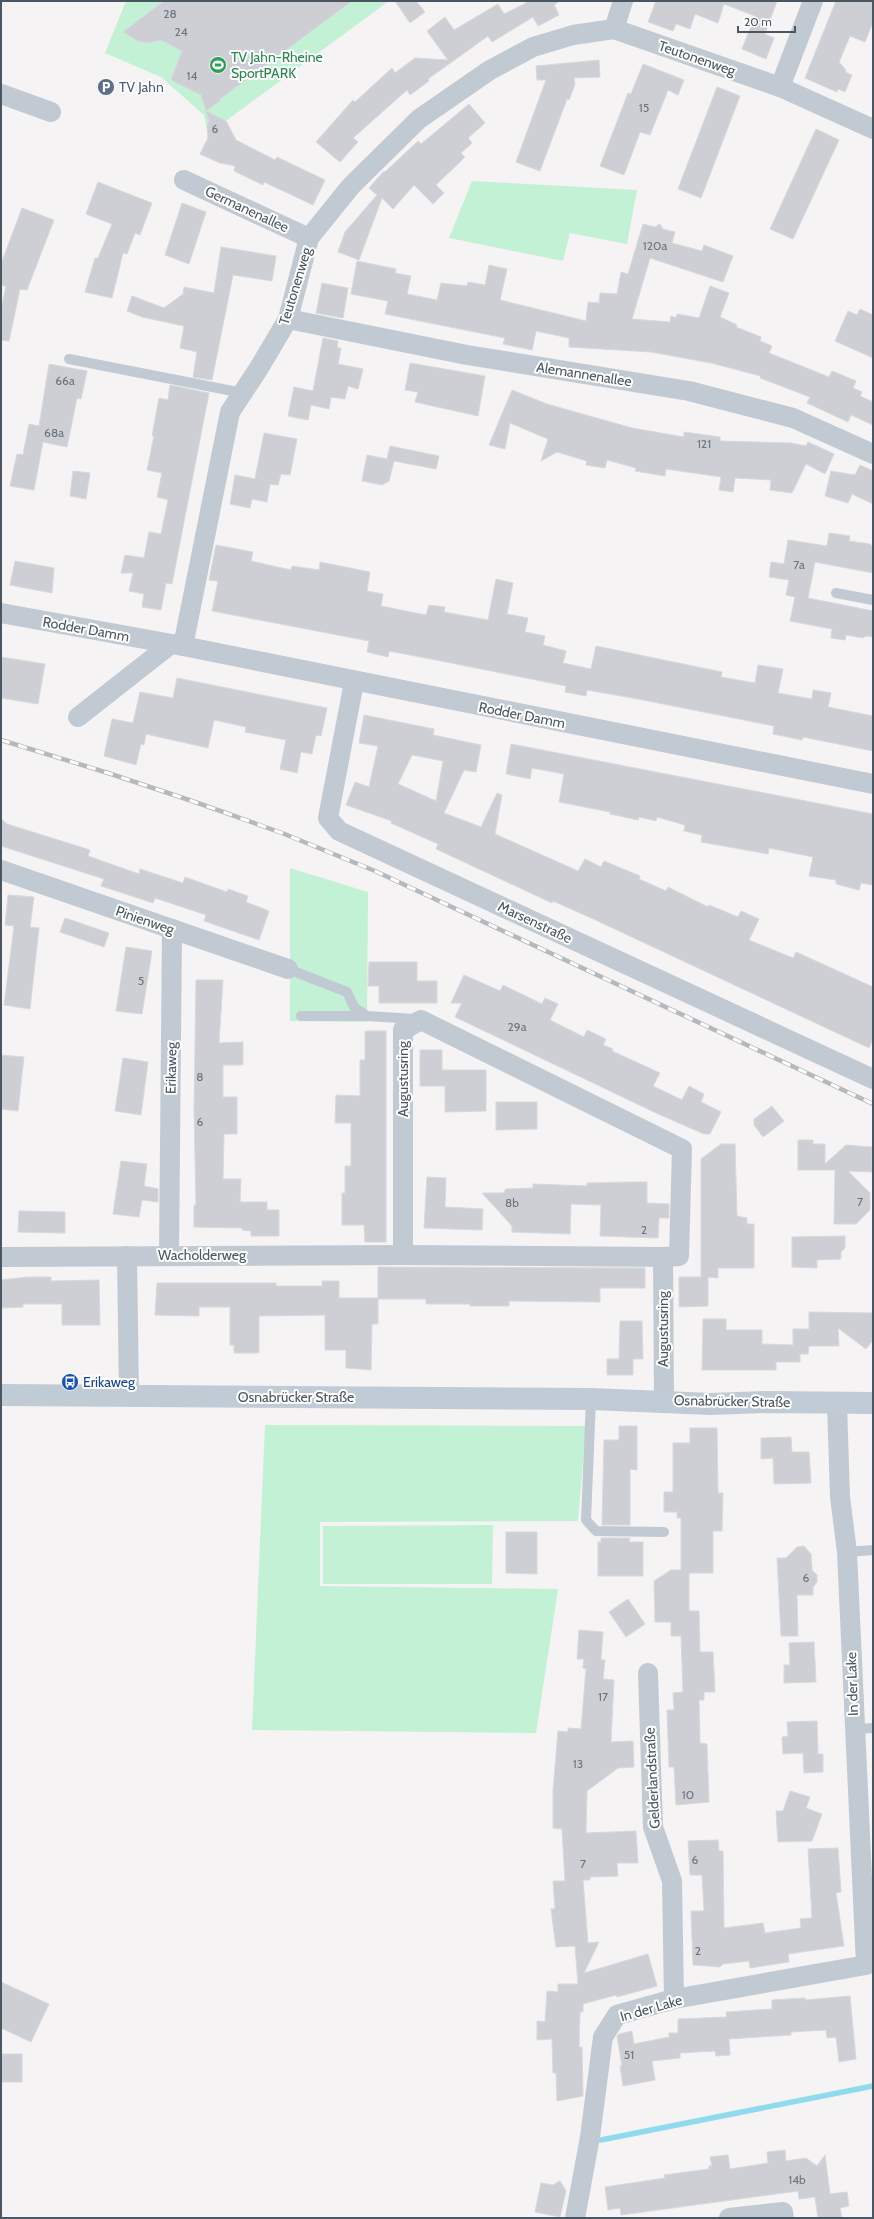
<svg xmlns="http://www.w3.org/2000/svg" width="874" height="2219" font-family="Cabin,sans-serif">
	<rect width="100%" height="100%" fill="#f5f3f3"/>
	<g fill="#c3f1d5">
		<path d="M126,1H389L208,134L204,115L161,77L105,53Z"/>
		<path d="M472,181L637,190L627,244L570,233L563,261L449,238Z"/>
		<path d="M290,868L368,892L367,1022L290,1021Z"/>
		<path d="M265,1425L586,1426L578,1521L320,1522V1586L558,1589L536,1733L252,1730Z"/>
		<path d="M493,1525L492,1584H323V1526Z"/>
	</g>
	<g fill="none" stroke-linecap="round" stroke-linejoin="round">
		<path stroke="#90daee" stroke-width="5.5" d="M601,2140L873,2086"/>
	</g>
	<g fill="#cdcfd5" stroke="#d7d9de" fill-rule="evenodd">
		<path d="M164,1H352L220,99L221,100L206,111L201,95L171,80L182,51L161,40L147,43L138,41L123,32Z"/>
		<path d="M395,1H416L425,12L410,23Z"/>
		<path d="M525,1H560L554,5L559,15L538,26L533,17L492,42L488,36L428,79L429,81L410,95L407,90L353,138L358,142L340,162L316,142L353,100L355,102L392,68L395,73L415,58L448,60L427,31L445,17L454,30L498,4L504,14L526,3Z"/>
		<path d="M656,1H777L765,34L774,38L766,59L742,49L755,16L724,4L718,23L695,14L690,29L676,24L673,31L648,22Z"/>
		<path d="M836,1H873V22L865,42L850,36L839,62L846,70L845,72L852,75L845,92L838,89L837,92L805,78Z"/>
		<path d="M599,60L600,77L574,78L575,84L569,100L567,99L540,171L516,162L546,80H537L536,66Z"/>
		<path d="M643,64L684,80L678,95L668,90L650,135L640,132L624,175L600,166L628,93L631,94Z"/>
		<path d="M717,87L740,96L701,198L678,189Z"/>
		<path d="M469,104L485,123L468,138L472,143L461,153L465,157L436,185L444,193L433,204L414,185L393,209L382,198L359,260L338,252L345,232L377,195L369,188L384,171L385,172L418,141L421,144Z"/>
		<path d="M206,111L226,121L236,140L275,160L277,157L325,180L313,205L264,182L263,185L234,171L235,166L222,163V164L200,154L208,138L207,126L209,121Z"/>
		<path d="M816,129L839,140L793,239L770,229Z"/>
		<path d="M98,182L152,203L140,235L135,233L127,254L123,253L112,298L85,292L95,258H98L112,224L86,214Z"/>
		<path d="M182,203L206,212L189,264L165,255Z"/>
		<path d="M22,208L54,220L27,290L20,289L9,341L1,340V309L6,286L1,285V264Z"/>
		<path d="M643,224L655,227L660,224L663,229L675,232L672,243L702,251L704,245L733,256L723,282L650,258L632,319L670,322L671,316L676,318L677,314L699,318L710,286L729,293L720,317L737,325L736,327L761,337L760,341L772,346L769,353L829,377L832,371L856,381L853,388L862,392L860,396L873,402V425L851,415L848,422L807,403L810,397L760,378L761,376L711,363L651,352L569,347V338L536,331L532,350L503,344L505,338L385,314L388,301L351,294L357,261L396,269L395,273L411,276L407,294L437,300L441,283L467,286L468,282L485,285L489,265L507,269L500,300L586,321L588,302L599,303L600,293L617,294L621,272L628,274Z"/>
		<path d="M221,247L276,256L272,281L233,275L212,380L193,377L197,352L180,348L184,326L142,317L127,311L132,296L164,308L183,294L184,287L214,293Z"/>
		<path d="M322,283L348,288L343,318L316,313Z"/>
		<path d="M860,309L873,315V358L835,341L848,311L857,315Z"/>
		<path d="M323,338L338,341L337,348H341L338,364L363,369L358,389L348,386L345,399L331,397L329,409L311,405L308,420L288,416L294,387L313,391Z"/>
		<path d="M410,363L485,376L478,416L415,402L418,392L405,390Z"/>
		<path d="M49,364L87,371L81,399L77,398L67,447L43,442L34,490L10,486L17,454L23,455L29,424L39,426Z"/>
		<path d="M170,385L209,393L172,584L166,583L161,610L142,607L144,594L129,591L133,573H121L125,555L144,558L149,532L161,534L168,500L157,497L162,473L147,470L154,436H152L159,398L168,400Z"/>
		<path d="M512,390L547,404L632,428L684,437V432L720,437V441L791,443L806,446L808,442L834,454L825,474L806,464L792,493L770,490L771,480L735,478L733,492L719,490L721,477L666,469L665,476L635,471L636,468L607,460L605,468L586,465L587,461L557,452L541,461L548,439L510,423L505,449L489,445Z"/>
		<path d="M264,433L297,439L290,475L281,474L278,485L270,484L267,502L252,499L250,508L230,504L235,475L255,479Z"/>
		<path d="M390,446L439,456L436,469L394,461L389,481L382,485L362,481L367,455L387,459Z"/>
		<path d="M860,465L873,471V504L852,494L848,503L825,496L831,471L855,475Z"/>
		<path d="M73,471L90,473L86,499L70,496Z"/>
		<path d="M829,533L850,536L849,541L870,544L873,547V573L815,562L808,598L873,611V637L866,636L863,638L846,635L845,640L831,638L832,629L790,621L795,597L786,595L789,580L769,577L771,562L784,564L788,540L827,546Z"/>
		<path d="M216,545L253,552L251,561L291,570L292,566L319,570L320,562L370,572L367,591L383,594L381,606L426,615L429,605L445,607L444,612L488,620L496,579L513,583L507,614L528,618L525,632L545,636L543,645L566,651L563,663L591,669L596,646L722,672L721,677L755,683L758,665L783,669L778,693L812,699L813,690L831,693L828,707L873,716V751L803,737L802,740L773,734L774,726L638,699L587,690L586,696L565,692L566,686L441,661L389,651L388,657L367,652L369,641L212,611L218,581L209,580Z"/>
		<path d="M15,561L54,568L52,593L10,585Z"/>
		<path d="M1,657L45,664L38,704L1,698Z"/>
		<path d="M177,678L327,708L321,736L316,735L312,754L301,752L297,773L280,769L286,740L245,732L246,727L214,720L208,748L146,734L144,745L141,744L136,765L104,756L112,719L133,723L140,692L173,698Z"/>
		<path d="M364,715L434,729L433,735L481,745L476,772L464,770L444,813L481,827L497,793L502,795L495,834L578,871L585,859L601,867L604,861L640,876L639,879L666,891L668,887L708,907L709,905L738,917L741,911L759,919L749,940L793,958L796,952L873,987V1039L869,1048L589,917L553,901L552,903L436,849L438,844L391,823L392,821L346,805L355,782L369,787L378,746L359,743ZM412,755L443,761L436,801L398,784Z"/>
		<path d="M511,744L873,814V885L861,883L859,890L836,884V880L809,876L813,857L769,848L768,854L701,842L702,835L684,831L685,825L657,817L656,821L639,817L638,820L610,814V812L559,802L564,774L532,768L530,779L506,774Z"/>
		<path d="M1,819L7,824L90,850L88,856L139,874L140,869L183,883L185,877L227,892L228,889L248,896L246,902L269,911L259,940L204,921L206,915L155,898L153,903L101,886L104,879L1,846Z"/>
		<path d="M8,895L34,897L30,927L39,928L30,1009L4,1005L14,926L5,925Z"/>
		<path d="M65,918L109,933L104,947L60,932Z"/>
		<path d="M126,947L152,951L142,1014L116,1011Z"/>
		<path d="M369,962H417V981H437V1003H379V986H368Z"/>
		<path d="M464,975L500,991L503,985L542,1004L545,998L558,1004L550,1020L584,1037L587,1030L606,1039L603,1045L613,1049L612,1051L660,1073L653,1086L682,1100L689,1086L704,1094L701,1102L721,1112L710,1134H704L656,1113L455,1017L462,1003H451Z"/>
		<path d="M196,980H223L219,1043L243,1042V1065H223V1097H237V1134H224L223,1179H241L240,1202H267V1210H279V1236H251V1231L242,1230V1228L194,1227V1205H196L194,1109Z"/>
		<path d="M365,1031H386V1242H365L364,1225H342V1193H345V1166H351V1123H335L336,1095L360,1096V1060H365Z"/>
		<path d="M420,1050H442V1070H486V1111L445,1112V1086H420Z"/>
		<path d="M1,1055L24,1057L18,1111L1,1109Z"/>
		<path d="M123,1058L148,1062L141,1115L115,1111Z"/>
		<path d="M496,1102H537V1129L496,1130Z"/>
		<path d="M772,1106L784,1121L763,1137L754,1125V1119Z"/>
		<path d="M798,1140H813V1144H825V1164L846,1145L872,1147V1172L848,1171L870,1193V1210L856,1224H834L835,1170H798Z"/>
		<path d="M721,1144H735L737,1216L747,1218V1224H754V1268H718V1278L708,1277V1306L679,1307V1277H701V1159Z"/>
		<path d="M121,1161L147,1164L144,1186L158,1189V1202L142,1200L139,1217L113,1214Z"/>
		<path d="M427,1177L446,1178L445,1207L483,1209L482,1230L424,1228Z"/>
		<path d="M630,1182H647V1203L669,1204V1218H659L658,1238L600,1236L601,1205L571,1204L570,1234L512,1232V1226L482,1193H503L506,1189L533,1188V1184L587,1186V1183Z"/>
		<path d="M19,1211L65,1212V1233L18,1232Z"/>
		<path d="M845,1236V1248L841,1252V1259L817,1260V1268L792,1267V1237Z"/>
		<path d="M378,1267L645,1268V1288H600V1302L509,1301V1306H470V1304H426V1299H378V1324H372L371,1370L346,1368V1350H325V1315L259,1316V1353H234V1345H230V1307H199V1316L155,1315L157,1283H276V1286H322V1281H339V1298H378Z"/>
		<path d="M27,1277H51V1281L99,1280L100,1325H62V1304H23V1307L1,1308V1280Z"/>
		<path d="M809,1312L873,1313V1340L866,1349L838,1328L839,1346H809L808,1354H800V1362H776V1370H702L703,1319H726V1330H762V1344L793,1345V1329H809Z"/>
		<path d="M620,1321H642L643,1359H633V1375H607V1359H619Z"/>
		<path d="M619,1426H637V1470L630,1469V1525H602L604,1440H619Z"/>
		<path d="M690,1428H717L718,1493H723L722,1531H713V1573H689V1611H699L700,1652H713L715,1692H704V1700H699L700,1743L707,1744L709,1802L676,1805L674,1767H669L667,1710H674L673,1693L683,1692L681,1636H671V1622H655L654,1581L671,1570H681V1518H677V1512H664V1492H673V1443H690Z"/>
		<path d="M791,1437L792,1452H809L811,1483L774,1484L773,1458L761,1459V1438Z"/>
		<path d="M506,1532H537V1574L506,1573Z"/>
		<path d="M601,1538H630L629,1542H643V1576H598V1542H601Z"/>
		<path d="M804,1546L811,1554L812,1570L817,1575V1582L813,1587V1595H797L798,1636H781L777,1558H786L797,1547Z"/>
		<path d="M628,1599L645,1624L626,1637L609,1612Z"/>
		<path d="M579,1630L603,1632L601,1660H605L603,1679L614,1680L611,1742L633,1741L634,1767L618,1768L587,1791L586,1833L636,1831L638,1863H617L618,1876L590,1877V1880H583L588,1943L599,1942L584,1973L648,1954L657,1986L617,1997L616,1995L583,2004V2012H580L579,2047H582L583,2096L557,2101L556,2073H553L552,2039L537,2040V2021L545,2022L547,1991L558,1992V1984H578L575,1946L556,1947L551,1909H555L553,1881H565L562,1829L553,1828V1791L558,1731L568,1732V1728L581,1729L586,1669L583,1668L584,1659H577Z"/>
		<path d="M814,1642L816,1682L784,1683V1665H790L789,1643Z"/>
		<path d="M817,1721L818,1754H823V1772L804,1773L803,1753L783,1754L782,1737L788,1736L787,1722Z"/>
		<path d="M790,1791L810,1797L806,1808L822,1814L812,1841L778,1842L776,1811H783Z"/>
		<path d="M718,1840L719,1851H723L724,1928L763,1923L765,1933L801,1928L800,1919L812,1918L808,1849L838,1848L841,1892L836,1893L844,1946L788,1954L789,1962L750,1968L749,1961L723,1964L720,1967L693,1965L691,1911H704L702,1875H690L688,1841Z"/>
		<path d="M1,1982L49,2004L31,2042L1,2028Z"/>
		<path d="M850,1996L856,2059L839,2062L836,2037L827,2038L826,2030L791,2032V2035L729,2039L730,2055L716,2056L715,2051L680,2053V2058L652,2061L655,2080L623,2086L620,2066H622L617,2036L619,2034L632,2031L634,2044L669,2037V2033H678V2019L727,2017L726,2012L772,2009V2000L805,1998V2000Z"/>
		<rect x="1" y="2054" width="21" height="28"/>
		<path d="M785,2150L786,2161L806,2158L817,2166L825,2155L830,2194L847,2192L849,2206L840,2208L842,2218H818L815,2197L799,2199L798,2191L621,2215L620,2208L608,2210L605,2187L665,2178L664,2175L709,2169V2166H712L710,2157L728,2155L730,2169L768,2163L767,2152Z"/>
		<path d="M560,2181L566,2191L560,2217L535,2212L541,2183L553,2185Z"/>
	</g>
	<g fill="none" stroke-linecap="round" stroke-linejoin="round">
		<g stroke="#c1cad2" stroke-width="10">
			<path d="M69,359L243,393"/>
			<path d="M836,593L873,600"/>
			<path d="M288,969L347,992L354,1007L367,1016L415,1019"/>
			<path d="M301,1016H367"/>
			<path d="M591,1399L586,1520L596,1531L664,1532"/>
			<path d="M847,1552L873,1550"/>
			<path d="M854,1729L873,1728"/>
		</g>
		<g stroke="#c1cad2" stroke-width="20">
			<path d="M614,29L623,1"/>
			<path d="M780,87L813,1"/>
			<path d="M1,94L51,112"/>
			<path d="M184,180L309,238"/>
			<path d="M288,319L467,355L689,391L793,418L873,454"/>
			<path d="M1,613L183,646L873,784"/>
			<path d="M183,646L230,412L259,368L288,319L309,238L351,186L419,119L490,70L533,47L573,35L614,29L780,87L873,129"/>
			<path d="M354,682L328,818L339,831L873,1079"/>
			<path d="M78,717L171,644"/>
			<path d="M1,870L288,969"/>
			<path d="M169,1255L172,929"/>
			<path d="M403,1255V1030L421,1020L682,1149L679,1256L663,1257L664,1400"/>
			<path d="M127,1256L129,1396"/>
			<path d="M1,1257L403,1255L663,1257"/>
			<path d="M648,1673L653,1827L672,1881L674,1999"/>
			<path d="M575,2218L590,2137L603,2037L617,2015L674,1999L866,1965L847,1552L840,1497L837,1403"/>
			<path d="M729,2218L783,2212L784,2218"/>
		</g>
		<path stroke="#c1cbd6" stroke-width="22" d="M1,1395L591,1399L711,1404L767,1402L873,1403"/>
		<g stroke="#b5b8bd" stroke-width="4.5">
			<path id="rail" d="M1,740L108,773L195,802L282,833L375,871L873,1104"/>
		</g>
		<use href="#rail" stroke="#fff" stroke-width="3" stroke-dasharray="9" stroke-linecap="butt"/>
	</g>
	<defs>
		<g id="stadium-disc" transform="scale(0.9)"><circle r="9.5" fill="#2e9e5b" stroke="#fff"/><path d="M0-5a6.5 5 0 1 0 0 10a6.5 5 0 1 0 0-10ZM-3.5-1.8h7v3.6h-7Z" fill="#fff"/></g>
		<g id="parking-disc" transform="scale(0.9)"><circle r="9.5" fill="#5c6f8a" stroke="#fff"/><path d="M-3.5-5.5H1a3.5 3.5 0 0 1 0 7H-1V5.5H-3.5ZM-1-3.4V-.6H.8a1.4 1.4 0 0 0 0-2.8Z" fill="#fff"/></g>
		<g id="bus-disc" transform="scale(0.9)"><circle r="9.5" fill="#1a4fb4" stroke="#fff"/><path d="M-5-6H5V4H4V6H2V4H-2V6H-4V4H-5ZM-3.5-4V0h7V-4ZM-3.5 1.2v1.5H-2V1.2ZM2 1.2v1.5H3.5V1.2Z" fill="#fff"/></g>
	</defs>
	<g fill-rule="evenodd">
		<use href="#stadium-disc" x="218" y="65"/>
		<use href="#parking-disc" x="106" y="87"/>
		<use href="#bus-disc" x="70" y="1382"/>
	</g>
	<g text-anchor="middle" stroke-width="4" stroke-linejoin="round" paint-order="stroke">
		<g font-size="12" fill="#6b747e">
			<text x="170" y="18">28</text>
			<text x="181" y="36">24</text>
			<text x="192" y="80">14</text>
			<text x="644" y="112">15</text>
			<text x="215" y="133">6</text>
			<text x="655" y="250">120a</text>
			<text x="65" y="385">66a</text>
			<text x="54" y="437">68a</text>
			<text x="704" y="448">121</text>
			<text x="799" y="569">7a</text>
			<text x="141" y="985">5</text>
			<text x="517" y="1031">29a</text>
			<text x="200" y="1081">8</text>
			<text x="200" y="1126">6</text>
			<text x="860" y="1206">7</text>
			<text x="512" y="1207">8b</text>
			<text x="644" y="1234">2</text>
			<text x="806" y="1582">6</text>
			<text x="603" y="1701">17</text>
			<text x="578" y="1768">13</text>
			<text x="688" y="1799">10</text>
			<text x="695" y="1864">6</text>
			<text x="583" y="1868">7</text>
			<text x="698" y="1955">2</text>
			<text x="629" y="2059">51</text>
			<text x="797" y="2184">14b</text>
		</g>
		<g font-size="14" fill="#27864d" stroke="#fff" text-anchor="start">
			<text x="231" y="62">TV Jahn-Rheine<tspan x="231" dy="16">SportPARK</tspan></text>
		</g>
		<g font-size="14" fill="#4a5661" stroke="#fff">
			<text transform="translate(697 58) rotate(19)" y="5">Teutonenweg</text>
			<text transform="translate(247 209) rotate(25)" y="5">Germanenallee</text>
			<text transform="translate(295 286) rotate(-73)" y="5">Teutonenweg</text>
			<text transform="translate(584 374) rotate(9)" y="5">Alemannenallee</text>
			<text transform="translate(86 629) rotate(10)" y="5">Rodder Damm</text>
			<text transform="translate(522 715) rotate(11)" y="5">Rodder Damm</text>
			<text transform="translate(145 920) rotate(19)" y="5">Pinienweg</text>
			<text transform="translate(535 922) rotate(25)" y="5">Marsenstraße</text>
			<text transform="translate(171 1068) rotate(-89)" y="5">Erikaweg</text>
			<text transform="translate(403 1079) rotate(-90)" y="5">Augustusring</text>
			<text x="202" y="1260">Wacholderweg</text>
			<text transform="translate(663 1329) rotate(-90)" y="5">Augustusring</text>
			<text x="296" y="1402">Osnabrücker Straße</text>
			<text transform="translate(732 1401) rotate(1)" y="5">Osnabrücker Straße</text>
			<text transform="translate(852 1684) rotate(-92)" y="5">In der Lake</text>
			<text transform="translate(652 1778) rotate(-93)" y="5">Gelderlandstraße</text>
			<text transform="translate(651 2008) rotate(-16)" y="5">In der Lake</text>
		</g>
		<g font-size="14" fill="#4e5e75" stroke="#fff" text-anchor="start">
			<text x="119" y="92">TV Jahn</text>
		</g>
		<g font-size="14" fill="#164399" stroke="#fff" text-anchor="start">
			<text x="83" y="1387">Erikaweg</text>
		</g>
	</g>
	<rect width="874" height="2219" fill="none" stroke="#4a5661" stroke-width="4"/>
	<path d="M738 26v6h57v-6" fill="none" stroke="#4a5661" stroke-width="2"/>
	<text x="744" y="26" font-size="12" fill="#4a5661" stroke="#ffffff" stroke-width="3" paint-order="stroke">20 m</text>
</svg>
